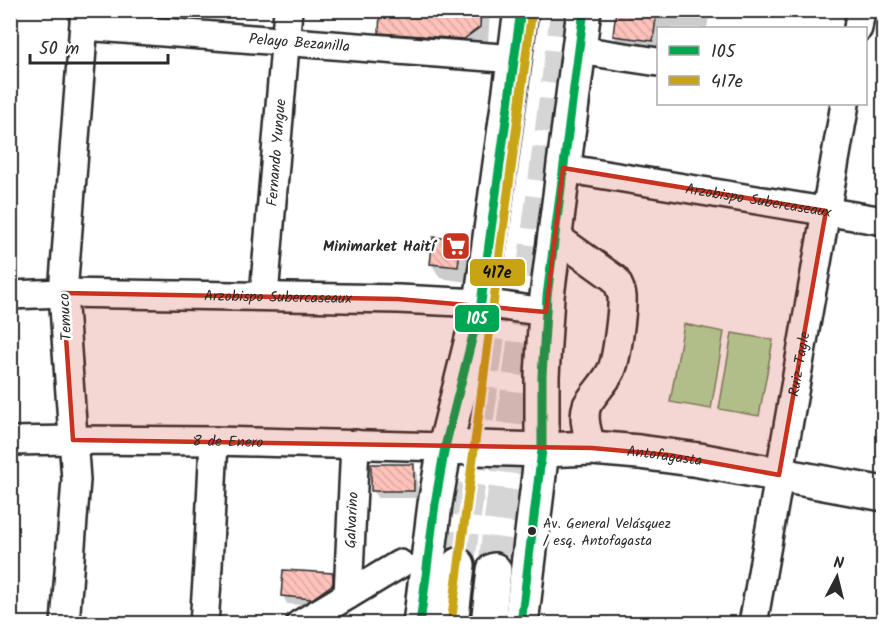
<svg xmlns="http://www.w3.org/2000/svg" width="894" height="634" font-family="Kalam,sans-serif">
	<defs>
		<pattern id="building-back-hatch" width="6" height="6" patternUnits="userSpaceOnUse" patternTransform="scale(1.5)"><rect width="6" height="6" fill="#fec2ba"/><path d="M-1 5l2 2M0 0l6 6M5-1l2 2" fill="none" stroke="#daa7a0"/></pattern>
	</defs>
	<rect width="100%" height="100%" fill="#fff"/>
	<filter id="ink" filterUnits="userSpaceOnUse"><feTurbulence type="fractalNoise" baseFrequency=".0167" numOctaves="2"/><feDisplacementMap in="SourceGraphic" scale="12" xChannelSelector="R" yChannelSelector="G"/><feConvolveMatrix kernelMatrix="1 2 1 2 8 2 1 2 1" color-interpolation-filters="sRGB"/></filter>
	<g filter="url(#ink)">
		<g fill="#ade2a5" stroke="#6c8668" stroke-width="1.5">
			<path d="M684,324L724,332L711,409L670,402Z"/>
			<path d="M732,333L773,340L759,416L719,409Z"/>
		</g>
		<g fill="#0003">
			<path d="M382,10H490L488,42L472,54L389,48L380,32Z"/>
			<path d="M618,10H710L707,28H658V56L623,51L614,36Z"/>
			<path d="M716,10H758L757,16Z"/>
			<path d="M460,242L469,257L466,282L440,278L431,263Z"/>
			<path d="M413,465L417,473L418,498H377L373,490Z"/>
			<path d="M332,574L337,582L336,592L316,606L287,604L283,596Z"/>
		</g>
		<g fill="url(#building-back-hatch)" stroke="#2b2b2b" stroke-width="1.5">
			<path d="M380,10H481L480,27L464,39L379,33Z"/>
			<path d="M616,10H657L653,41L613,36Z"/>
			<path d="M433,237L461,240L458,267L430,264Z"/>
			<rect x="371" y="464" width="43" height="27"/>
			<path d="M283,570L333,573V584L312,599L281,596Z"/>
		</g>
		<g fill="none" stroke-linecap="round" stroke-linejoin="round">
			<g stroke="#d5d5d5" stroke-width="33" stroke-dasharray="33 16" stroke-linecap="butt">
				<path d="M458,565L493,301"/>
				<path d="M494,570L567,10"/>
			</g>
			<g stroke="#2b2b2b" stroke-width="32">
				<g id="minor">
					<path id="s1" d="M84,26L515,59"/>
					<path d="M858,28L861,10"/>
					<path d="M579,50L658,62"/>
					<path id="s2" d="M563,168L884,221"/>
					<path d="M555,236L615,279C618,284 621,290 622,296C623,308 617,360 611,371C605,383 594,393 587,405C582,419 588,434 592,448"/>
					<path id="s3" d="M10,295L63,293L398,299L481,303L546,312"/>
					<path id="s4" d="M264,296L288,10"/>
					<path id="s5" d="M10,441L73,440L214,441L445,447"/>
					<path id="s6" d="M348,595L355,444"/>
					<path d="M65,624L76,480L63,293L85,10"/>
					<path d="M204,624L208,566L214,441"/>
					<path d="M300,624L400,564"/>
					<path id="s7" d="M753,624L845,104"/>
				</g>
			</g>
			<g stroke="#2b2b2b" stroke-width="38">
				<g id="major">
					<path id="s8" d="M445,447L542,450L592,448L639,452L699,460L884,494"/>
					<path d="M420,624L435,504L445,447L481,303L521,10"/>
					<path d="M521,624L542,450V376L547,296L584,10"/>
				</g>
			</g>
			<g stroke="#2b2b2b" stroke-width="38">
				<g id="highway">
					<path d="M451,624L458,565"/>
					<path d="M488,624L494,570"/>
				</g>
			</g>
			<use href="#minor" stroke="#fff" stroke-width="27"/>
			<use href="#major" stroke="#fff" stroke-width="33"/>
			<use href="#highway" stroke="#fff" stroke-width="33"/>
			<g stroke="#fff" stroke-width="14">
				<g id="bus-1">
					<path d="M420,624L435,504L445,447L481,303L521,10"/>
					<path d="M521,624L542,450V376L547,296L584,10"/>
				</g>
			</g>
			<g stroke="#fff" stroke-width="14">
				<path id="bus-2" d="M451,624L532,10"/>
			</g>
			<use href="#bus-1" stroke="#00a651" stroke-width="9"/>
			<use href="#bus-2" stroke="#c8a414" stroke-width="9"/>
		</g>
	</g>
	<path fill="#c8321e" fill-opacity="0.2" stroke="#c8321e" stroke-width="4.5" stroke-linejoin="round" d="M563,168L826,211L779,475L669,455L592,448L73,440L63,293L398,299L546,312Z"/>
	<defs>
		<g id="supermarket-square" transform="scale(1.5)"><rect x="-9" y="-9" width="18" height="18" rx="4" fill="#c8321e" stroke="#fff"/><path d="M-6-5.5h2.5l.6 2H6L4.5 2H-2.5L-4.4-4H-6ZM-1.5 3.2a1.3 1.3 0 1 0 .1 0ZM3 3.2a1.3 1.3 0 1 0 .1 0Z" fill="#fff"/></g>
	</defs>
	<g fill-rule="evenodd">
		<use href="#supermarket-square" x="456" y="246"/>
	</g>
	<circle fill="#2b2b2b" stroke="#fff" stroke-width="2" cx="532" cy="531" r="5"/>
	<g text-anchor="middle" stroke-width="5" stroke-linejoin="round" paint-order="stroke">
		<g font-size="14" fill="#2b2b2b" stroke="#fff" text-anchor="start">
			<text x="543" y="528">Av. General Velásquez<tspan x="543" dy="17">/ esq. Antofagasta</tspan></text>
		</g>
		<g font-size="15" fill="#2b2b2b" stroke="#fff">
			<text dy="5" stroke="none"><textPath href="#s1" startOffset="216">Pelayo Bezanilla</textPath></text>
			<text dy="5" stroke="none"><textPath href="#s4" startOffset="144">Fernando Yungue</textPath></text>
			<text dy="5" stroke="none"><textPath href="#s2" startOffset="198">Arzobispo Subercaseaux</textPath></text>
			<text dy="5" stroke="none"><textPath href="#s3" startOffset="268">Arzobispo Subercaseaux</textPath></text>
			<text transform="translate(65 317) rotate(-93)" y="5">Temuco</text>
			<text dy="5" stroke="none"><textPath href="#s7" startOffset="264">Ruiz-Tagle</textPath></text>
			<text dy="5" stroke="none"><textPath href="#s5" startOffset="218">8 de Enero</textPath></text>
			<text dy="5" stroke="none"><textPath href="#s8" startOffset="220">Antofagasta</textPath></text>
			<text dy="5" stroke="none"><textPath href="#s6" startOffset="75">Galvarino</textPath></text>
		</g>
		<g font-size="15" font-weight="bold" fill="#2b2b2b" stroke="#fff" text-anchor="end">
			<text x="435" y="251">Minimarket Haití</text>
		</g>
	</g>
	<g stroke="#fff" stroke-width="2">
		<rect x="469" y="258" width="57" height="29" rx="6" fill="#c8a414"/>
		<rect x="454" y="304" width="46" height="29" rx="6" fill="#00a651"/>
	</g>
	<g font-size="16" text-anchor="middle" font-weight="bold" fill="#fff">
		<text x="477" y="324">105</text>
	</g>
	<g font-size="16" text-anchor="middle" font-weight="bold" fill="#111">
		<text x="497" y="278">417e</text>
	</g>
	<rect width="894" height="634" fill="none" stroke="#fff" stroke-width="36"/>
	<rect x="18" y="18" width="858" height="598" fill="none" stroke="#2b2b2b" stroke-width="2" filter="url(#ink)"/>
	<rect x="657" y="27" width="210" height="78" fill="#ffffff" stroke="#aaaaaa" stroke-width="1.5"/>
	<rect x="669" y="46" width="30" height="9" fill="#00a651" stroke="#aaaaaa" stroke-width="1.5"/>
	<text x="711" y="57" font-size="18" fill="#2b2b2b">105</text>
	<rect x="669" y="76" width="30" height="9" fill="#c8a414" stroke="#aaaaaa" stroke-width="1.5"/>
	<text x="711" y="87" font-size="18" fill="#2b2b2b">417e</text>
	<g transform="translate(837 577) rotate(7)" stroke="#ffffff" stroke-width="4.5" paint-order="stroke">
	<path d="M0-4.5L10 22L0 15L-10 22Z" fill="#2b2b2b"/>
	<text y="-9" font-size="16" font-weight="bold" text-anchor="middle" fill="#2b2b2b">N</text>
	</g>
	<path d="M30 54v9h138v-9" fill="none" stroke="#2b2b2b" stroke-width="3"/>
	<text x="39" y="54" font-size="18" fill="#2b2b2b" stroke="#ffffff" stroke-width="4.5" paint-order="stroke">50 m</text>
</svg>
